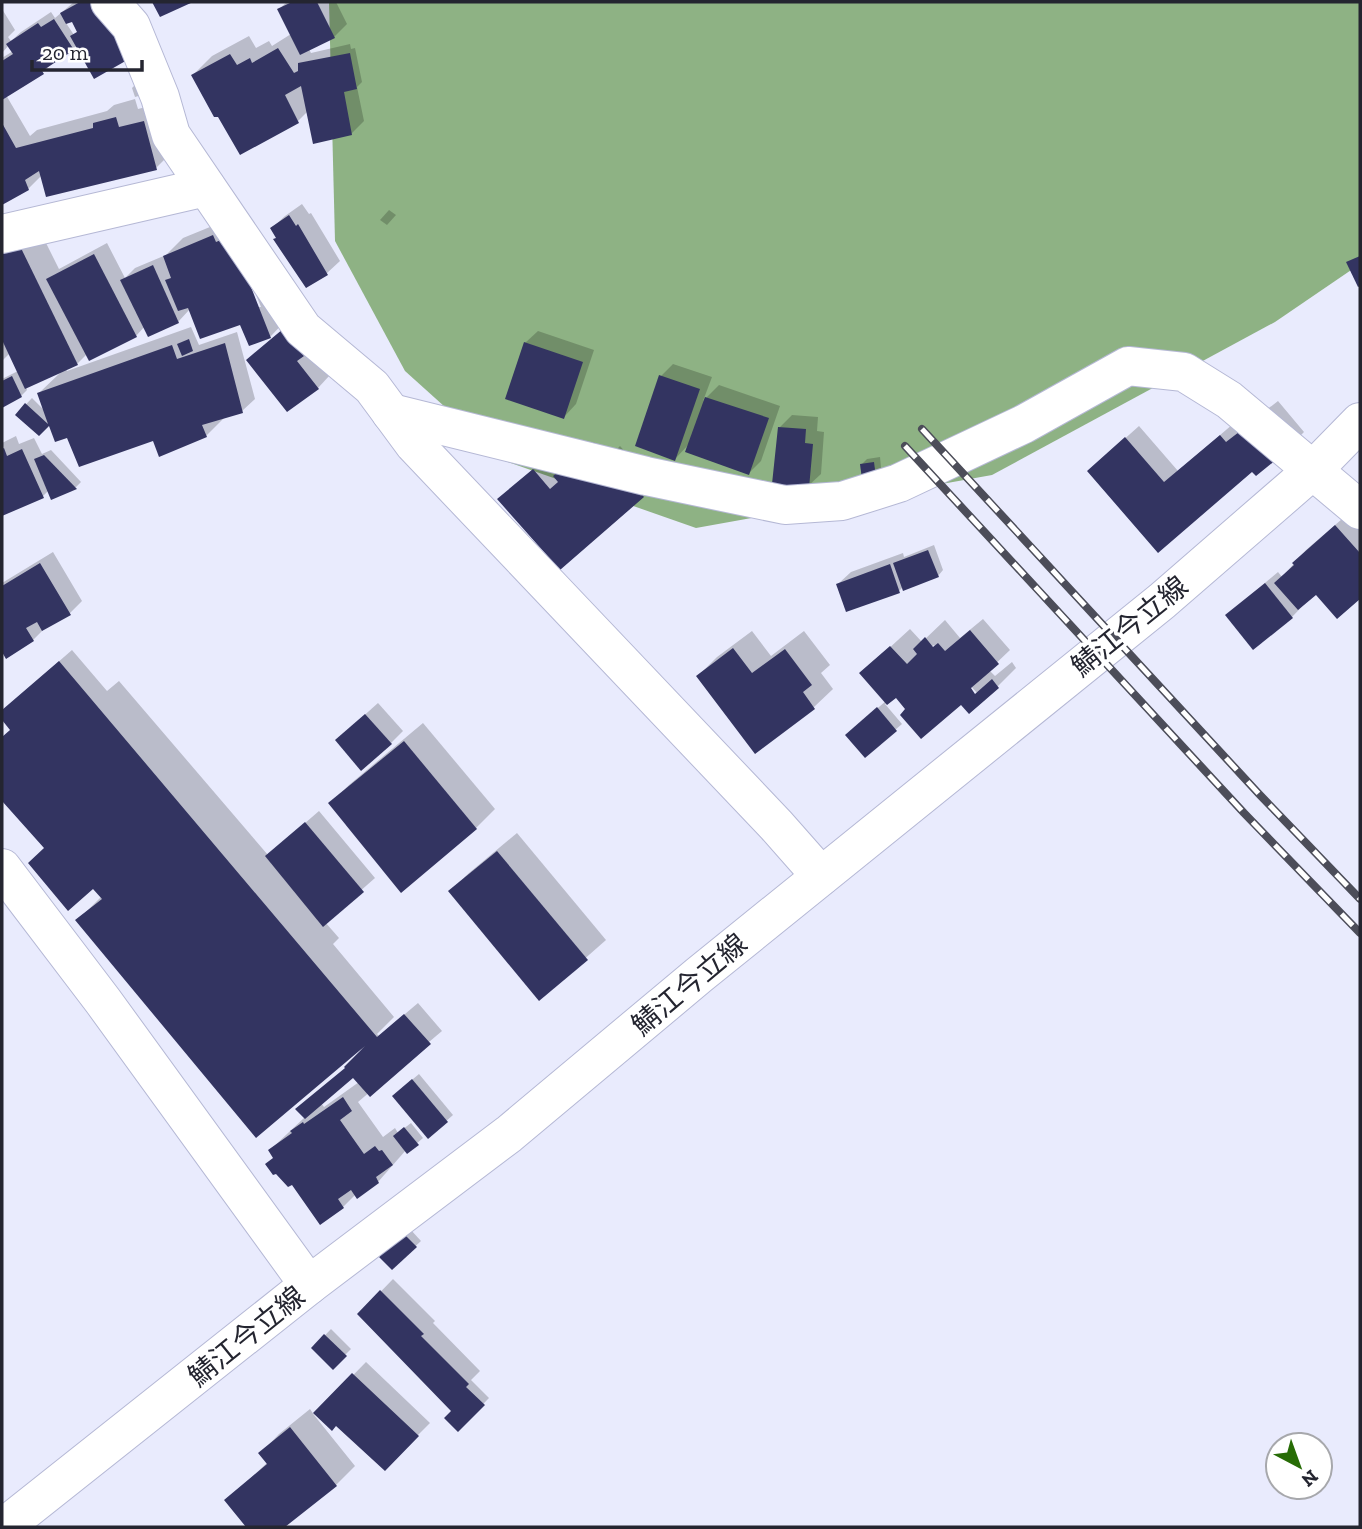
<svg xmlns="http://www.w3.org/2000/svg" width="1362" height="1529" font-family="'Zilla Slab','Noto Sans JP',serif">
	<rect width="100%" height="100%" fill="#e9ebfd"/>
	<path fill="#8eb284" d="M329,2H1360V264L1275,322L992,475L696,528L505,461L405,371L335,241Z"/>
	<g fill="#0003" fill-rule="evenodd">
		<path d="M74,2H124L73,49L56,60L42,73L6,95L30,136L37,130L107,111L114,105L135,99L138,109L162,103L175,149L156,168L42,175L28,189L2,203V58L13,51L9,45L2,53V9L15,30L8,37L11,41L21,32L51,12L55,18ZM72,20L79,30L74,35L66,23Z"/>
		<path d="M287,2H336L347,24L334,37L309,49L311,53L350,44L351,49L355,48L362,82L357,87L364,121L351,134L308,111L298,121L193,75L212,56L249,36L256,48L269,41L272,46L291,34L279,9Z"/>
		<path d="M138,82L149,93L135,97L132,88Z"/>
		<path d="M302,204L309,214L311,213L340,261L327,273L307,286L272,228L285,216Z"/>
		<path d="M389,210L396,215L387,225L380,220Z"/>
		<path d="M232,218L289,317L271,336L250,344L241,323L190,309L178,322L145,326L136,336L87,354L77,364L66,369L67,371L191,327L199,345L237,332L255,399L242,411L226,416L206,436L154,439L68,436L50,422L39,433L17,414L32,398L45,411L39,393L61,372L26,387L27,390L21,396L2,406V379L18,371L10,353L2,361V239L38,227L59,269L107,243L125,278L135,268L166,255L183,238ZM229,228L261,307H257Z"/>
		<path d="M296,318L330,375L318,388L248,360Z"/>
		<path d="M538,331L594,350L576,404L564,417L525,343Z"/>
		<path d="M673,364L712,377L703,401L719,385L780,406L761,461L749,473L690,443L675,459L661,376Z"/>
		<path d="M1278,401L1304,432L1292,444L1252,470L1158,551L1102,459L1139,426L1178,471L1233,424L1239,431Z"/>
		<path d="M792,415L818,417L817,431L824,432L821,474L808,486L779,428Z"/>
		<path d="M16,436L19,444L34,438L42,454L51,450L81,482L76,487L52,498L49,490L43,496L2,514V443Z"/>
		<path d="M594,442L608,458L620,446L635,463L661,477L642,496L499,499L553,452L574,458Z"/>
		<path d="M880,457L882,478L861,465L867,459Z"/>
		<path d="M1349,513L1360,526V597L1337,617L1316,592L1292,617L1227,615L1278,572L1282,577L1306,550Z"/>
		<path d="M934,545L943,570L938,576L903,587L899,591L838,584L851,572L903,553L904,557Z"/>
		<path d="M53,552L82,601L70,613L47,626L33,640L6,656L2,648V583Z"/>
		<path d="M983,619L1010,650L989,670L995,676L1012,662L1016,668L998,686L961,703L907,709L897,695L885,704L902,724L865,756L853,729L886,701L862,673L910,629L922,642L945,620L960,638ZM934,645L977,693L974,696L931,647Z"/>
		<path d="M752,631L771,656L804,631L830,665L821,673L833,689L814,707L755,752L698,676L717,657Z"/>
		<path d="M72,650L107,691L119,681L268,855L319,811L375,878L325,922L339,938L333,944L394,1017L377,1034L379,1036L418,1003L442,1031L358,1102L383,1137L395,1128L398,1133L411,1123L423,1138L408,1151L406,1150L378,1182L356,1194L343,1207L275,1157L270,1150L305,1117L363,1050L77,921L102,896L45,848L2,799V738L12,729L2,718V711ZM353,1075L359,1082L324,1107L321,1103Z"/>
		<path d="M378,703L403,731L391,743L350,728Z"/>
		<path d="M423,723L495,809L476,828L330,804L349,785Z"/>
		<path d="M517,833L606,940L539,999L450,891L469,873Z"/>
		<path d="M419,1074L453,1115L428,1137L400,1090Z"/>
		<path d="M410,1229L421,1241L392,1268L381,1257Z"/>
		<path d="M393,1279L435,1321L433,1323L480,1371L471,1380L489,1398L458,1430L454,1410L359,1314Z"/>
		<path d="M331,1329L351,1349L333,1367L313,1348Z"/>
		<path d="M366,1362L430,1423L384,1469L337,1424L316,1414L314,1415L355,1466L336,1485L283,1527H248L227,1500L268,1462L261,1453L279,1434L310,1409L314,1415Z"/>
	</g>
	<g fill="#333461">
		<path d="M80,2H92L136,55L94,79L70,36L77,32L72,22L66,24L60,13Z"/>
		<path d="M152,2H193L160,17Z"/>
		<path d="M292,2H317L335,38L300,55L277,9Z"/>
		<path d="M54,19L74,50L42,71L44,74L2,100V61L13,54L6,44L38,23L41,27Z"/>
		<path d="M278,48L294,73L298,71V63L350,53L357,89L344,92L352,135L313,144L301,86L285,95L299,123L240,155L218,117H214L191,75L230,54L237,65L250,58L252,63Z"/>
		<path d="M116,117L119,127L144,121L157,170L46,197L39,171L25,180L29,190L2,205V123L16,148L93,128V123Z"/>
		<path d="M289,215L296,226L298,224L328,275L306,288L273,239L276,238L270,228Z"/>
		<path d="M213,235L216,242L231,236L271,338L249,346L240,325L200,339L188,308L178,311L165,280L171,278L163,256Z"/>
		<path d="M19,244L78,365L25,389L2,340V248Z"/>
		<path d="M94,254L137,337L89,361L46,279Z"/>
		<path d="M1360,256V286L1358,287L1346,262Z"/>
		<path d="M153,265L179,323L148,337L120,280Z"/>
		<path d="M283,329L304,356L297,361L319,389L287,412L246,360Z"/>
		<path d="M189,339L193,351L182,356L177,344Z"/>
		<path d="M524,342L583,362L564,419L505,399Z"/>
		<path d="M225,343L243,413L202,425L207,437L159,457L153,441L79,467L67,438L55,442L49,426L39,436L15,415L25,403L48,424L37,393L172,345L177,359Z"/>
		<path d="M659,375L700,389L675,461L635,446Z"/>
		<path d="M12,376L22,397L2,408V381Z"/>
		<path d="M705,397L769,418L749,475L685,452Z"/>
		<path d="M1265,412L1293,446L1256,476L1252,472L1158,553L1087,471L1125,437L1164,482L1220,435L1226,442Z"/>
		<path d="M778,427L806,429L805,443L813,444L809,488L772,484Z"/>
		<path d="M4,448L7,456L22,449L44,498L2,516V449Z"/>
		<path d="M44,455L77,489L51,500L34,459Z"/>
		<path d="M575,459L624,474L644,497L560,570L497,499L533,469L550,489L558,482L553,476Z"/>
		<path d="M874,462L877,485L863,487L860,464Z"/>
		<path d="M1335,525L1360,553V599L1337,619L1316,595L1298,610L1274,583L1294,565L1292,563Z"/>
		<path d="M928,550L939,577L903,591L893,563Z"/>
		<path d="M40,563L71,615L42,631L37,622L26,628L34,641L6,659L2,652V586Z"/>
		<path d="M890,564L900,593L846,612L836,584Z"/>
		<path d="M1265,583L1293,618L1253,650L1225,615Z"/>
		<path d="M970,630L999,664L971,688L975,694L992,679L999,688L969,714L961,705L921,739L900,715L905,709L896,698L887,705L859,673L890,646L907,664L917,654L913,649L925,637L933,647L938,643L945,651Z"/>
		<path d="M733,648L752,673L785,649L812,685L803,692L815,709L755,754L696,676Z"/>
		<path d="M59,661L377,1037L404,1014L431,1044L370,1097L353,1078L305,1119L295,1109L345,1068L344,1067L365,1046L256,1138L75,920L102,899L93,889L68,911L28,863L44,848L2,801V737L10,730L2,720V710Z"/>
		<path d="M877,707L897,731L865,758L845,735Z"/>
		<path d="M365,714L392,744L361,771L335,740Z"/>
		<path d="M404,741L477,829L401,893L328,803Z"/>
		<path d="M305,822L364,892L323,927L265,856Z"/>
		<path d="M497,851L588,960L539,1001L448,891Z"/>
		<path d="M412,1079L448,1122L428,1139L392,1096Z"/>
		<path d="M343,1097L352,1111L340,1120L364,1154L375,1146L379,1151L382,1150L393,1165L376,1177L379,1183L357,1199L351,1190L338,1199L344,1208L320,1225L292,1185L288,1187L276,1174L273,1175L265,1164L273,1158L268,1150L292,1133L290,1131L303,1122L304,1124Z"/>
		<path d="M404,1127L419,1145L407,1154L393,1136Z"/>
		<path d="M403,1233L417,1247L392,1270L379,1257Z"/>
		<path d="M380,1290L424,1334L421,1336L469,1384L466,1387L485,1405L458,1432L444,1418L451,1411L357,1314Z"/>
		<path d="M324,1334L347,1356L333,1370L311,1348Z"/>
		<path d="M352,1373L419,1436L385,1471L336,1426L332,1431L313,1413Z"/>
		<path d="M290,1427L337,1486L285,1527H246L224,1500L267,1464L258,1453Z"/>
	</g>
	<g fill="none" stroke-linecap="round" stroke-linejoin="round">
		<g stroke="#b5b8d5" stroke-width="40">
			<g id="street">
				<path d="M110,2L131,26L160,97L171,135L303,329L372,387L414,444L776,825L821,876"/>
				<path d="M2,234L206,187"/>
				<path d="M391,413L646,476L785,505L842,501L899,483L1024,424L1128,366L1184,372L1229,400L1360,510"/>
				<path d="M2,868L103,1001L309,1285"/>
			</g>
		</g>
		<g stroke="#b5b8d5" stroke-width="40">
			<path id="secondary" d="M4,1527L309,1285L509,1134L699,975L1162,601L1313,470L1360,422"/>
		</g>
		<use href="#street" stroke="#fff" stroke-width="38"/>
		<use href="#secondary" stroke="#fff" stroke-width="38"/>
		<g stroke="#4c4d59" stroke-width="8">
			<g id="rail">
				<path d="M922,429L1259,794L1360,899"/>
				<path d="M905,446L1244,813L1360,933"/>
			</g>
		</g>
		<use href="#rail" stroke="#fff" stroke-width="5" stroke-dasharray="16" stroke-linecap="butt"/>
	</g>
	<g text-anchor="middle" stroke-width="7" stroke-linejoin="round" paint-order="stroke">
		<g font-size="28" fill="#242530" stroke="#fff">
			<text transform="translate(1129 626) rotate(-39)" y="10">鯖江今立線</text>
			<text transform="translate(689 984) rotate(-40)" y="10">鯖江今立線</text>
			<text transform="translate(246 1336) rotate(-39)" y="10">鯖江今立線</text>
		</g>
	</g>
	<rect width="1362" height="1529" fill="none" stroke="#242530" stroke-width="7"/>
	<g transform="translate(1299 1466) rotate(139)"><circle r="33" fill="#ffffff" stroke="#a7a8ac" stroke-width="2"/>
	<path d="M0-5L12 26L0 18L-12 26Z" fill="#276c06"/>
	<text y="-10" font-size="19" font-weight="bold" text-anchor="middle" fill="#242530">N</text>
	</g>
	<path d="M32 60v10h110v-10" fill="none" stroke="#242530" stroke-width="3.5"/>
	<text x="42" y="60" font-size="21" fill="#242530" stroke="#ffffff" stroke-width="5" paint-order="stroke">20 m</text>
</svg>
